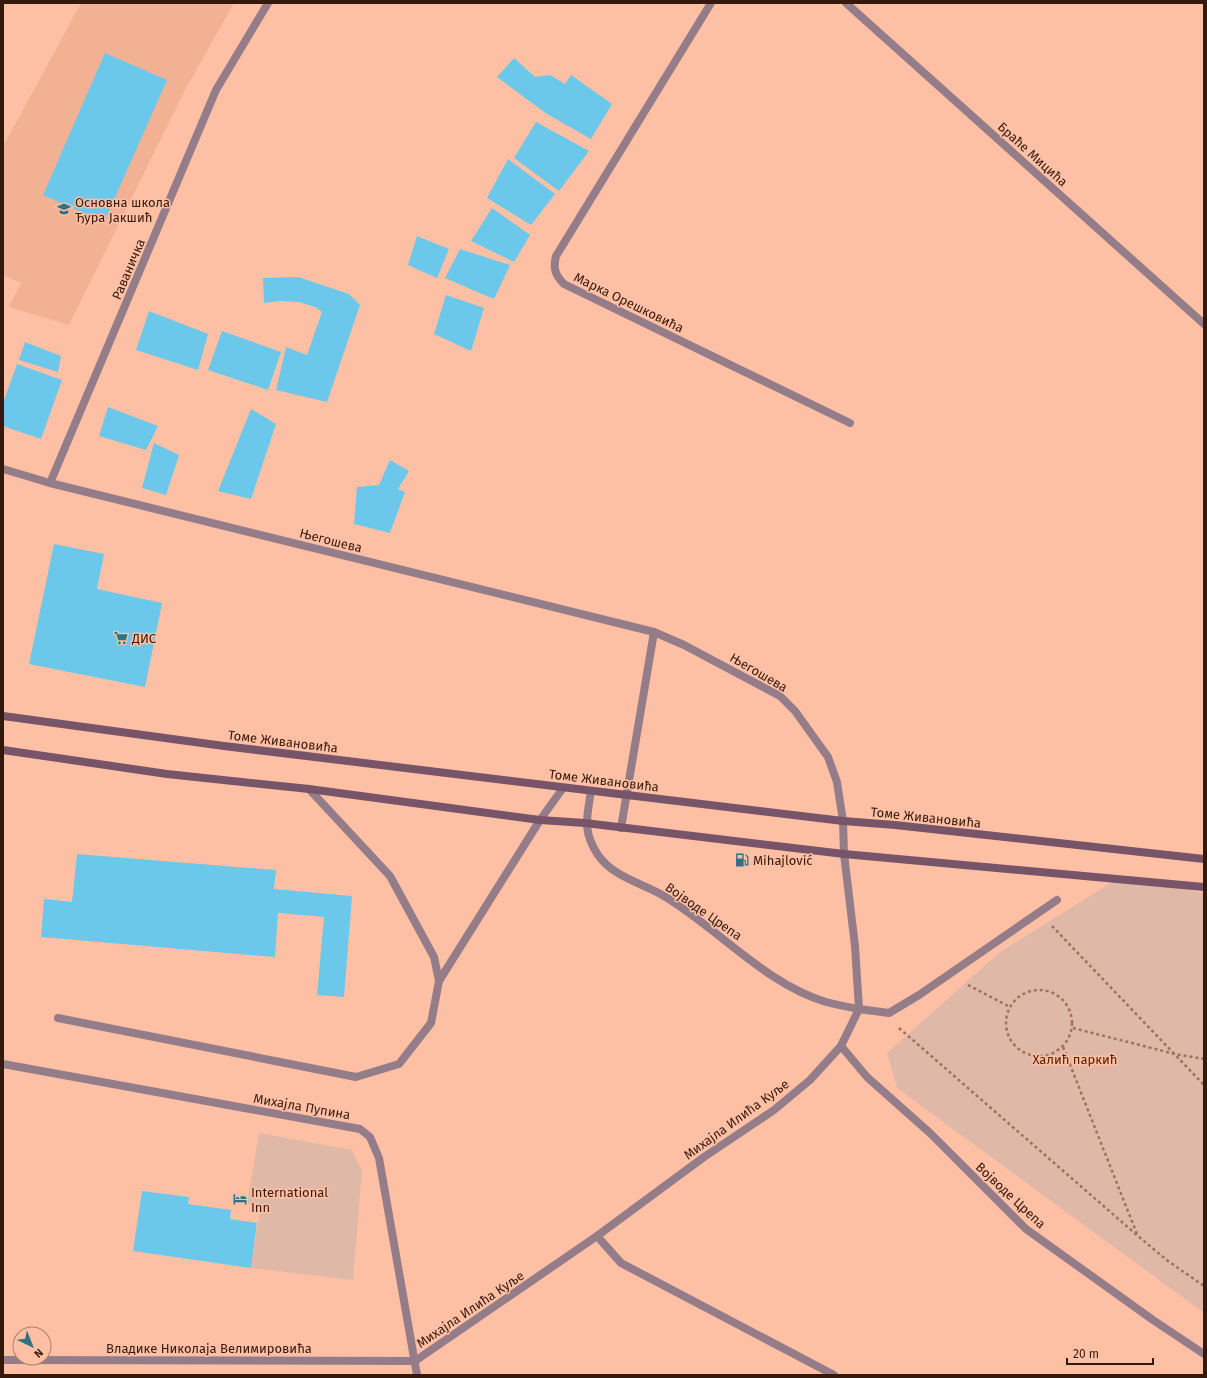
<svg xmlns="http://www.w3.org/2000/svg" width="1207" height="1378" font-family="'Fira Sans',sans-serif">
	<rect width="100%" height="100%" fill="#fec0a5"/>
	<path fill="#f3b194" d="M81,3H234L185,90L69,325L9,307L21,283L3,275V143H5Z"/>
	<g fill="#e0b8a7">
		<path d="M1120,877L1204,893V1313L897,1088L887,1053L1000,952Z"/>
		<path d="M259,1133L352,1150L362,1170L353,1280L251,1268L261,1206L247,1204Z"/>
	</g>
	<g fill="#6bc8eb">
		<path d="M105,53L167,80L104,222L43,195Z"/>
		<path d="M514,58L535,77L550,75L565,84L571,75L612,104L591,139L547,114L497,77Z"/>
		<path d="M536,122L589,151L559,191L514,158Z"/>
		<path d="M508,159L555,194L531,225L487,198Z"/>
		<path d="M492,208L530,235L514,262L471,241Z"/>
		<path d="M417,236L449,249L437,278L408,265Z"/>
		<path d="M460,249L510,265L494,299L445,278Z"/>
		<path d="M298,277L349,294L360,305L327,402L276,390L286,347L307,355L322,312L315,307L299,302L280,301L264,303L263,278Z"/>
		<path d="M446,295L484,308L471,351L434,334Z"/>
		<path d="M149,311L208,334L198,370L136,350Z"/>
		<path d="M222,331L281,352L268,390L208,370Z"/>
		<path d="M25,342L61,356L58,372L19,360Z"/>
		<path d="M17,364L62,380L41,439L3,426V403Z"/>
		<path d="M108,407L158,426L146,450L99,436Z"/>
		<path d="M251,409L276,424L251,499L218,491Z"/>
		<path d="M154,443L179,455L166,495L142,488Z"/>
		<path d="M390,460L409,471L398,489L405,492L390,533L354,524L357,487L379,485Z"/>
		<path d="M54,544L104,554L97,589L162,603L145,687L29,664Z"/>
		<path d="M77,854L276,870L274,889L352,896L344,997L317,995L324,917L278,913L275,957L41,937L44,899L72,902Z"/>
		<path d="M142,1191L189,1197L188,1204L231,1210L230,1219L257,1223L251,1268L133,1251Z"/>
	</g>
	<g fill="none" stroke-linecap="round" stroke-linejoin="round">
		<g stroke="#9f715d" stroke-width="2.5" stroke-dasharray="3 3" stroke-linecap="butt">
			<path d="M1052,926L1204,1085"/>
			<path d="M968,985L1010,1007"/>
			<circle cx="1039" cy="1023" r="33"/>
			<path d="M899,1028L1138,1236L1168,1261L1204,1286"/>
			<path d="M1073,1028L1175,1054L1204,1059"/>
			<path d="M1063,1047L1137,1234"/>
		</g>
		<g stroke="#957c89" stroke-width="8">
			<path d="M309,789L390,876L434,957L439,981"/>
			<path d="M859,1009L889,1013L919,995L1057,900"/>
			<path d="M58,1018L356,1077L399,1064L431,1023L439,981L540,820L563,788"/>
		</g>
		<g stroke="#957c89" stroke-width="8">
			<path d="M711,3L556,256C553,268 555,275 564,284L850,423"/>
			<path d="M846,3L1204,324"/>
			<path d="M3,469L50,483L654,632L684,645L780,696L795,711L828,757L837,782L843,821L844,854L855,946L859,1009L841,1046L810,1080L774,1110L704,1157L597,1236L415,1361"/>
			<path d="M50,483L216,90L268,3"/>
			<path d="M591,791C587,817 582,831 598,855C613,877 642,883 664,896C719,929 764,983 826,1002C837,1005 848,1007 859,1009"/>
			<path d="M621,828L654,632"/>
			<path d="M841,1046L867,1077L930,1133L1026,1229L1153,1320L1204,1354"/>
			<path d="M3,1064L360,1129L370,1137L379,1158L417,1375"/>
			<path d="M597,1236L621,1263L834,1375"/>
			<path d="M3,1360L415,1361"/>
		</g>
		<g stroke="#775468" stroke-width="8">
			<path d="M3,716L224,746L627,795L843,821L895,825L1204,859"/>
			<path d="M3,750L167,774L309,789L540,820L585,823L844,854L1204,887"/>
		</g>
	</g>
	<defs>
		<g id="school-bare" transform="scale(1.08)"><path d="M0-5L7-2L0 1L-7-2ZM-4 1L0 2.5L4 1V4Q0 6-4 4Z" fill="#327085" stroke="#fec0a5" stroke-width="2.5" paint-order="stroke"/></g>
		<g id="supermarket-bare" transform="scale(1.08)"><path d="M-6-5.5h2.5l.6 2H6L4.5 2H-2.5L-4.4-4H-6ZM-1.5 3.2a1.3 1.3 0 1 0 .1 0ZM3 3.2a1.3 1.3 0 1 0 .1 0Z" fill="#327085" stroke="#fec0a5" stroke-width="2.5" paint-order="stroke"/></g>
		<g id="fuel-bare" transform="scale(1.08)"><path d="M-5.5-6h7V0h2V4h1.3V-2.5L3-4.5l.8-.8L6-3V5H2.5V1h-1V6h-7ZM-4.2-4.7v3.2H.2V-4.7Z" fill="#327085" stroke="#fec0a5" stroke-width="2.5" paint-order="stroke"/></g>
		<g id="hotel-bare" transform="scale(1.08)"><path d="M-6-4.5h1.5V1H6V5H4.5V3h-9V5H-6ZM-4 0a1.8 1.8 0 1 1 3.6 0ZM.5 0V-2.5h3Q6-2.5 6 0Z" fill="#327085" stroke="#fec0a5" stroke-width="2.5" paint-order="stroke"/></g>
	</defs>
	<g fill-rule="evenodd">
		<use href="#school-bare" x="64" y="209"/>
		<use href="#supermarket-bare" x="121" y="638"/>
		<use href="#fuel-bare" x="742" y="860"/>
		<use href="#hotel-bare" x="240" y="1199"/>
	</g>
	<g text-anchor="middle" stroke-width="3" stroke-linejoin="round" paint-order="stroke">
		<g font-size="13" fill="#36190d" stroke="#fec0a5">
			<text transform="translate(1033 154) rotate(42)" y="5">Браће Мицића</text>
			<text transform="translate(128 269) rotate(-67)" y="5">Раваничка</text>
			<text transform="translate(629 302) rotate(26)" y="5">Марка Орешковића</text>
			<text transform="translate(331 540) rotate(14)" y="5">Његошева</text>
			<text transform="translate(759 672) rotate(30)" y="5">Његошева</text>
			<text transform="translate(283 741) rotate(7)" y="5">Томе Живановића</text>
			<text transform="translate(604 780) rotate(7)" y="5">Томе Живановића</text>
			<text transform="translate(926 817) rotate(6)" y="5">Томе Живановића</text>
			<text transform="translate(704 911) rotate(35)" y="5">Војводе Црепа</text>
			<text transform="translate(302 1106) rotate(10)" y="5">Михајла Пупина</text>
			<text transform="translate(736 1119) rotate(-36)" y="5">Михајла Илића Куље</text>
			<text transform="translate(1011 1195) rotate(43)" y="5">Војводе Црепа</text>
			<text transform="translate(470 1309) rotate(-34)" y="5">Михајла Илића Куље</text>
			<text x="209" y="1353">Владике Николаја Велимировића</text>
		</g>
		<g font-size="13" fill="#36190d" stroke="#fec0a5" text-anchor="start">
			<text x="75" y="207">Основна школа<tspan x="75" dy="15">Ђура Јакшић</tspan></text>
			<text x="132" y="643">ДИС</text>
			<text x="753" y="865">Mihajlović</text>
			<text x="251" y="1197">International<tspan x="251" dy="15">Inn</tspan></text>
		</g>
		<g font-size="13" fill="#572105" stroke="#fec0a5">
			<text x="1075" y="1064">Халић паркић</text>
		</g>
	</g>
	<rect width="1207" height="1378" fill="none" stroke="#36190d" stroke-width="8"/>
	<g transform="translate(32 1346) rotate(137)"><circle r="19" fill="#fec0a5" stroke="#ae7d68"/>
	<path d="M0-3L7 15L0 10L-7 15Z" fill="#327085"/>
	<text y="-6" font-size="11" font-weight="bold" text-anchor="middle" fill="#36190d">N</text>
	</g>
	<path d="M1067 1358v6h86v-6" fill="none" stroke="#36190d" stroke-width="2"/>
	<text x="1073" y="1358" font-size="12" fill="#36190d" stroke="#fec0a5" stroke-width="3" paint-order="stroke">20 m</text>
</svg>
